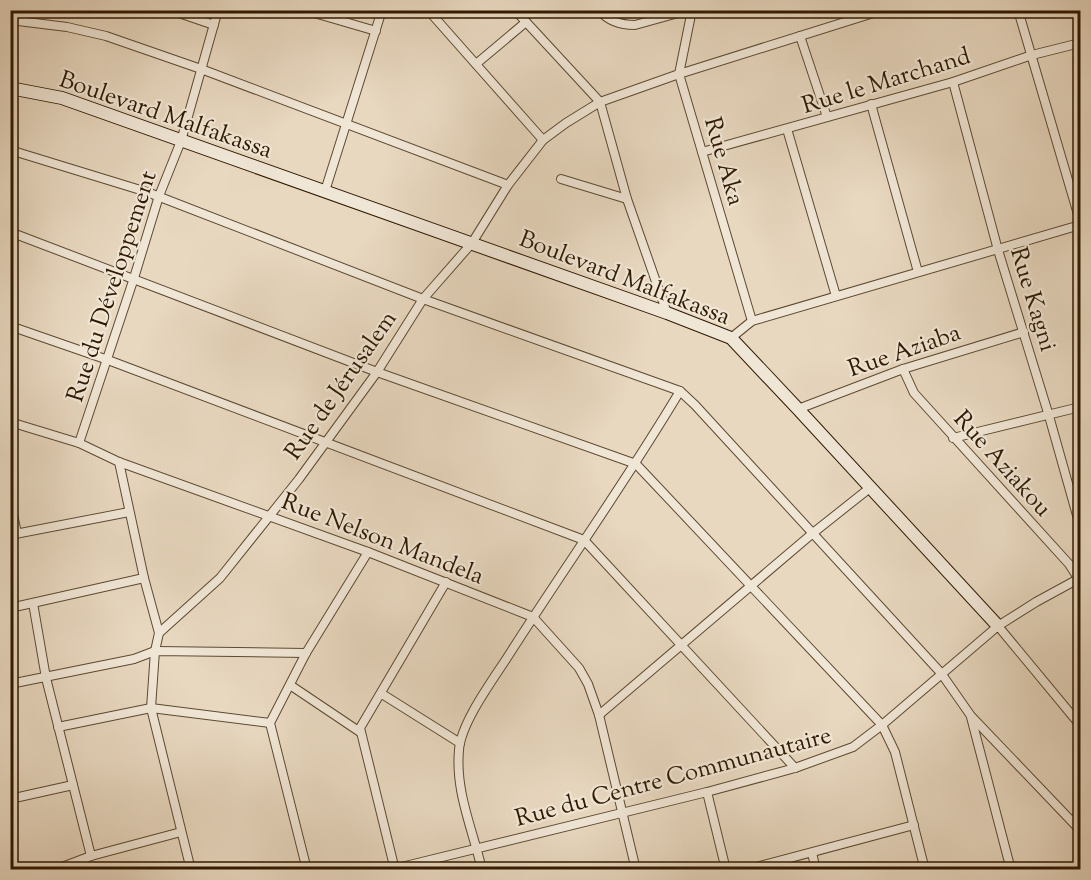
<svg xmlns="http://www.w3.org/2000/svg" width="1091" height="880" font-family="'Sorts Mill Goudy',serif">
	<rect width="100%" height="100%" fill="#e8d8c0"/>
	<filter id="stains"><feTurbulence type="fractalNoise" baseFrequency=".00333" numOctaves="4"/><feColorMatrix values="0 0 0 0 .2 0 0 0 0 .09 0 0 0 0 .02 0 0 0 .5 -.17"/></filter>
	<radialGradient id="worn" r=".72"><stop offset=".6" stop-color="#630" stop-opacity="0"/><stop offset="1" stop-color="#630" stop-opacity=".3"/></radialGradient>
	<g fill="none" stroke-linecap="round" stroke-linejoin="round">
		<g stroke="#5d4930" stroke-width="10">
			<g id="street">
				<path d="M170,10L214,25"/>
				<path d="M304,10L376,31"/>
				<path d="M428,10L543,140"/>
				<path d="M515,10L600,102L627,199L667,313"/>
				<path d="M599,10C608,21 621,25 635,25L689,10"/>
				<path d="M692,10L679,74L752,321"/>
				<path d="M1018,10L1080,221"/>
				<path d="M10,20L67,27L106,36L201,69L508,185"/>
				<path d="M800,36L827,117"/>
				<path d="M476,64L526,22"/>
				<path d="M953,82L998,250L1049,416L1080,526"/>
				<path d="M871,104L918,272"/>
				<path d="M787,129L836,296"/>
				<path d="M10,150L147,192L423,299L680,391L695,405L941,673L971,716L1080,830"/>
				<path d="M702,152L953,82L1032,55L1080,43"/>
				<path d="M561,179L627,199"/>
				<path d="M325,191L382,10"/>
				<path d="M10,232L377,372L636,464L882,725L895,752L925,870"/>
				<path d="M10,326L108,360L584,540L795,768"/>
				<path d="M731,338L752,321L1080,225"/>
				<path d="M903,369L914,393L1069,564L1080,581"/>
				<path d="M798,409L903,369L1024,332"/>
				<path d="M10,422L79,443L119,462L368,552L533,617L579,668L588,684L599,715L636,870"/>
				<path d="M953,438L1080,407"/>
				<path d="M79,443L134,278L159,196L181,141L218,10"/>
				<path d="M119,462L144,578L159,633L155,651L151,708L191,870"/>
				<path d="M10,501L17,533"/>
				<path d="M10,535L129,512"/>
				<path d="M33,603L46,678L91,856"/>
				<path d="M10,608L144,578"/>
				<path d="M998,626L1080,725"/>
				<path d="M159,633L220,578L299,479L377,372L423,299L472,243L508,185L543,140L566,123L600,102L679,74L883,10"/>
				<path d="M10,684L134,659L155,651L306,653"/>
				<path d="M290,685L360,732"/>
				<path d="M382,694L460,743"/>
				<path d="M599,715L813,533L871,487"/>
				<path d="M971,717L1011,870"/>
				<path d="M58,727L151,708L270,723"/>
				<path d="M707,792L726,870"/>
				<path d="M10,799L73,785"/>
				<path d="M812,853L816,870"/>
				<path d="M54,870L91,856L181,832"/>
				<path d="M307,870L270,723L306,653L368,552"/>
				<path d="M389,870L707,792L795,768L853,747L882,725L998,626L1036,602L1080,578"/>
				<path d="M395,870L360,728L446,582"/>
				<path d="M482,870C473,830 455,792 459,750C461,721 496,676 512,650C567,564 627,480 680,391"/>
				<path d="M745,870L914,825"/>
			</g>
		</g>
		<g stroke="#2f1900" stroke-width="14">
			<path id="secondary" d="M10,88L62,98L667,313L731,338L798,409L998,626"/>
		</g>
		<use href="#street" stroke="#f0e6d6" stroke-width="8"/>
		<use href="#secondary" stroke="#f0e6d6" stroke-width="12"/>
	</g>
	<g text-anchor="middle" stroke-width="4.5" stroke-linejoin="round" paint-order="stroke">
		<g font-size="24" fill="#2f1900" stroke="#f0e6d6">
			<text transform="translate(886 80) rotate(-17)" y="8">Rue le Marchand</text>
			<text transform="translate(166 114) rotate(19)" y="8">Boulevard Malfakassa</text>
			<text transform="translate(725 161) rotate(74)" y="8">Rue Aka</text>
			<text transform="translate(625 277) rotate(21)" y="8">Boulevard Malfakassa</text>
			<text transform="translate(111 286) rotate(-72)" y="8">Rue du Développement</text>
			<text transform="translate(1034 299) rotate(73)" y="8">Rue Kagni</text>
			<text transform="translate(904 350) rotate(-19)" y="8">Rue Aziaba</text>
			<text transform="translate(340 385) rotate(-55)" y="8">Rue de Jérusalem</text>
			<text transform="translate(1003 463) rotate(48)" y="8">Rue Aziakou</text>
			<text transform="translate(383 538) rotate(21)" y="8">Rue Nelson Mandela</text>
			<text transform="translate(673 776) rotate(-15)" y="8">Rue du Centre Communautaire</text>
		</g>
	</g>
	<rect width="1091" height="880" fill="none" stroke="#e8d8c0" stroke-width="36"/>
	<rect x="12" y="12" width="1067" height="856" fill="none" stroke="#2f1900" stroke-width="3"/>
	<rect x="18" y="18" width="1055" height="844" fill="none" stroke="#2f1900" stroke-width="1.5"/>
	<rect width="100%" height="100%" filter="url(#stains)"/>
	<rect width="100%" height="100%" fill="url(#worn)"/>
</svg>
